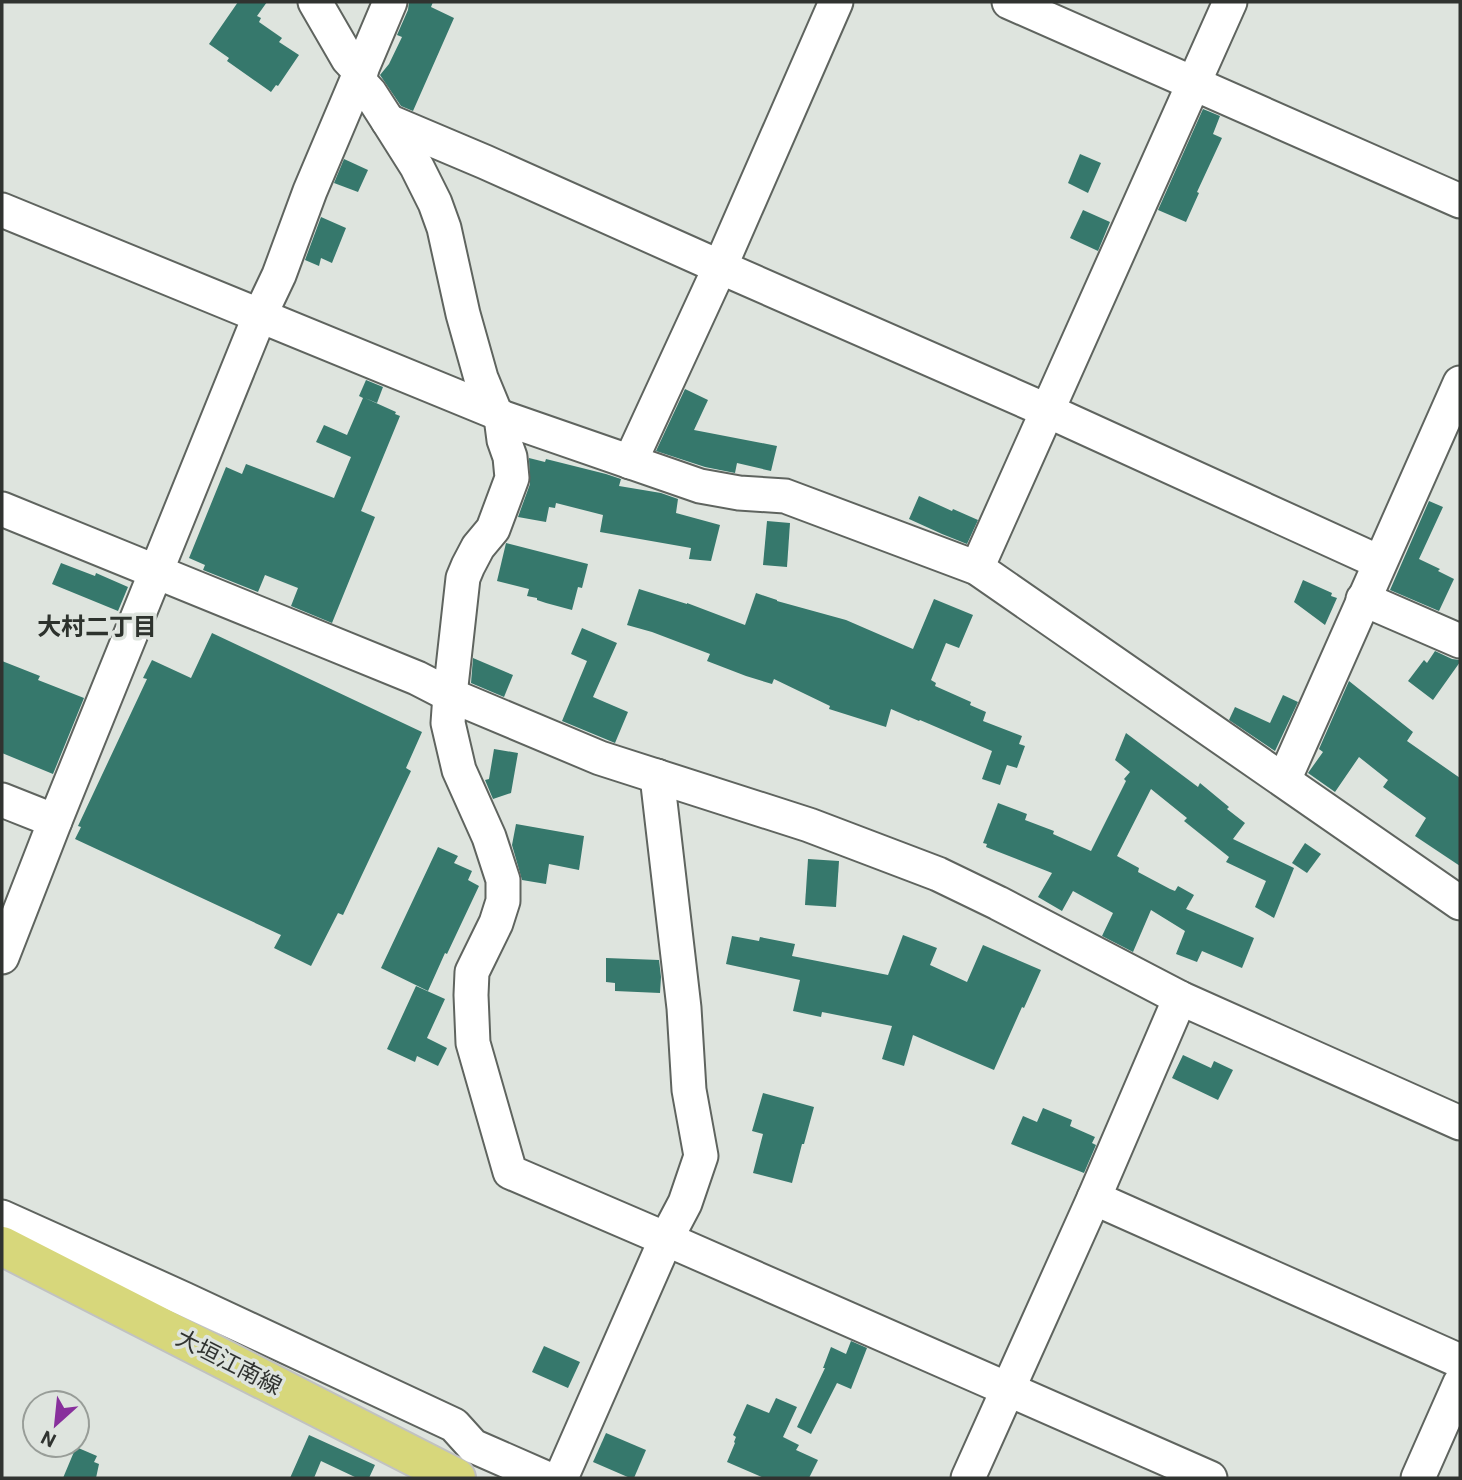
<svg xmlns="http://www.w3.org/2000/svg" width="1462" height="1480" font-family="Roboto,'Noto Sans JP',sans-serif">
	<rect width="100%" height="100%" fill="#dee4de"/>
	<g fill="#36786c">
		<path d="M238,2H267L257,16L261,18L259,22L282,38L279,42L299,55L278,86L276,85L271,92L227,61L229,58L209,44Z"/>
		<path d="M409,2H433L431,7L454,18L413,111L401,106L380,75L389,64L402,37L397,35L408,10Z"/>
		<path d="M1203,109L1220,116L1213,134L1222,138L1197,192L1199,193L1186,222L1158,210Z"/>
		<path d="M1080,154L1101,163L1088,193L1068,183Z"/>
		<path d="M344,159L368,170L358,192L334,183Z"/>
		<path d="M1083,210L1110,222L1098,251L1070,238Z"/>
		<path d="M321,217L346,228L332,263L321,258L319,266L305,260Z"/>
		<path d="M366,380L383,387L377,403L365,398L396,412L395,414L400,416L361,511L375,517L332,623L291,606L298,588L265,575L258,592L203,570L205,565L189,558L226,467L242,474L246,464L334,498L351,457L316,442L324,425L347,435L363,398L359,396Z"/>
		<path d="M685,389L708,400L694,430L777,446L771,471L737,463L735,473L705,467L656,451Z"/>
		<path d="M529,458L545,462L546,459L606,474L621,479L619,486L661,493L678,499L676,513L720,525L711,561L689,559L691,548L600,532L603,515L556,503L555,508L549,507L546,522L518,517L530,484Z"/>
		<path d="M919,496L952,511L953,509L978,520L967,544L942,534L909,519Z"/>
		<path d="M1429,501L1443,507L1419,559L1440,569L1438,571L1454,579L1439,611L1390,590Z"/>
		<path d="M767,521L790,523L787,567L763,565Z"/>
		<path d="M506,543L588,564L582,588L578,587L572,610L546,603L537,600V598L527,596L529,589L497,581Z"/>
		<path d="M61,563L95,576L96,573L128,587L118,611L52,584Z"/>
		<path d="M1303,580L1332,593L1331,596L1337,598L1325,625L1294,602Z"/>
		<path d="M639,589L687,604V603L745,625L756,593L777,600V601L846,620L913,649L934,599L973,615L959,648L946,643L931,680L936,683L935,686L971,702L970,705L986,712L983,721L1022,736L1019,744L1025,746L1017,768L1007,765L1000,785L982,779L992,751L920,720L919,721L891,709L886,727L829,709L830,706L774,679L772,684L746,676L707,661L710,654L652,632L627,625Z"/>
		<path d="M582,628L617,643L593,697L628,712L615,743L562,721L587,661L571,654Z"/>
		<path d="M212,633L422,732L406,768L411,771L343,915L338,913L311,966L274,948L281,935L75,839L81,827L78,826L147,679L143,678L152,660L191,678Z"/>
		<path d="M1435,651L1452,659L1460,660V662L1433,700L1408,681L1424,660L1427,663Z"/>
		<path d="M473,658L513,675L504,697L471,683Z"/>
		<path d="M2,661L40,676L38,680L84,698L53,774L2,753Z"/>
		<path d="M1349,681L1413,732L1407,741L1460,778V866L1415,836L1426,818L1383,787L1388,780L1359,757L1335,792L1308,773L1323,752L1319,749Z"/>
		<path d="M1283,695L1298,702L1275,751L1229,720L1235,707L1270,723Z"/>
		<path d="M1126,733L1198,787L1200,783L1229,807L1227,809L1245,823L1233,839L1294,868L1274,918L1255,907L1266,881L1226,862L1229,857L1184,821L1187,818L1151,789L1117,856L1139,868L1138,872L1170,889L1175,891L1178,886L1194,895L1186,909L1254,938L1242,968L1202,951L1197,962L1176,954L1185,931L1151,910L1133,952L1102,936L1113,913L1073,891L1062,911L1038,897L1052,873L986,847L987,844L983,843L998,803L1027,814L1025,820L1054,831L1053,834L1091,851L1126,781L1124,779L1130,772L1115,760Z"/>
		<path d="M494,749L518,753L511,793L493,799L485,780L489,779Z"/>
		<path d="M516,824L584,836L579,870L549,864L546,884L522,880L512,845Z"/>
		<path d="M1305,843L1321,854L1307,873L1292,863Z"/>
		<path d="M438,847L458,856L454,863L472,871L468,880L479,886L447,954L445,953L428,991L381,968Z"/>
		<path d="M808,859L839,861L836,907L805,905Z"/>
		<path d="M903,935L937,948L930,965L967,982L983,945L1041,970L1024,1008L1022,1007L994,1070L913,1035L904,1066L882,1059L892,1026L822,1012L821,1017L793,1011L800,980L726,964L732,936L759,941L760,937L795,944L792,956L888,975Z"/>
		<path d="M606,958L659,960L661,977L660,993L615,991V983L606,982Z"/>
		<path d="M416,986L445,999L427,1038L447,1048L438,1066L417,1056L415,1062L387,1049Z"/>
		<path d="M1183,1055L1211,1068L1214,1061L1233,1070L1218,1100L1172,1078Z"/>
		<path d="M763,1093L814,1107L804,1144H802L792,1183L753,1173L763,1134L752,1131Z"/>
		<path d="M1043,1108L1072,1120L1070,1126L1095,1137L1092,1143L1096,1145L1084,1173L1011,1144L1023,1116L1037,1122Z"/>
		<path d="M851,1341L867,1348L851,1389L837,1383L811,1434L797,1427L825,1368H823L831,1347L846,1354Z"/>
		<path d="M544,1346L580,1362L568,1388L532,1372Z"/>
		<path d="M776,1398L797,1407L783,1437L799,1445L796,1450L818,1460L809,1478H764L727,1462L735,1443L734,1442L736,1437L733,1435L747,1404L769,1413Z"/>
		<path d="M606,1433L646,1450L634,1478H630L593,1462Z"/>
		<path d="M309,1435L375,1465L369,1478H357L321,1461L314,1478H290Z"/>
		<path d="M76,1447L97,1456L94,1462L99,1464L96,1478H63Z"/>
	</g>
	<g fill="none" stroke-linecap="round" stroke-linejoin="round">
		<g stroke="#5f645f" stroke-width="37">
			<g id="minor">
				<path d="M315,2L348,59L361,73"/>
				<path d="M1009,2L1460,201"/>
				<path d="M358,80L370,93L388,121L417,167L435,203L444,228L463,314L481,378L495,412L501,417L504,440L510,457L512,478L493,529L478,547L468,566L463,578L450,695L448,723L459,770L489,837L503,880V901L496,923L472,972L471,995L473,1043L510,1172L666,1239L1210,1478"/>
				<path d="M388,121L485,162L720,267L1048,411L1379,562"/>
				<path d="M2,210L495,412"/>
				<path d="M501,417L700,486L739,493L785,496L977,568L1460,903"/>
				<path d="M630,462L720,267L836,2"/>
				<path d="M2,509L417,678L450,695L600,758L809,825L938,874L998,903L1180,998L1460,1123"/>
				<path d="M977,568L1230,2"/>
				<path d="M1363,599L1460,641"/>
				<path d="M1284,780L1460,383"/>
				<path d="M2,800L55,821"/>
				<path d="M2,957L55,821L260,315L279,275L310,191L390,2"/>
				<path d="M1094,1198L1460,1361"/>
				<path d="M2,1217L184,1299L454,1425L473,1446L546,1478"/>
				<path d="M561,1478L666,1239L685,1203L701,1156L689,1090L684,1008L657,776"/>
				<path d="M968,1478L1094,1198L1180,998"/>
				<path d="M1418,1478L1460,1383"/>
			</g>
		</g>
		<g stroke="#c1c2c1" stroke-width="42">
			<path id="major" d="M2,1246L456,1478"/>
		</g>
		<use href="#minor" stroke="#fff" stroke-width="33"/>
		<use href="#major" stroke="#d7d77b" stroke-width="38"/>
	</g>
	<g text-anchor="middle" stroke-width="7" stroke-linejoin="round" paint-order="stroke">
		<g font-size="23" fill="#303330" stroke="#dee4de">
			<text transform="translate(229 1362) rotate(27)" y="8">大垣江南線</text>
		</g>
		<g font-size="24" font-weight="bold" fill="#2d322d" stroke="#dee4de">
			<text x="97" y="635">大村二丁目</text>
		</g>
	</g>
	<rect width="1462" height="1480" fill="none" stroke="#303330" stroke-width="7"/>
	<g transform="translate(56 1424) rotate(207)"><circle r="33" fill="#dee4de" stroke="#989d98" stroke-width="2"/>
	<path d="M0-5L12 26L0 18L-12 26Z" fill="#88309c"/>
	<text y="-10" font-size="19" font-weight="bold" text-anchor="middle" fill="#303330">N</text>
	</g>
</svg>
